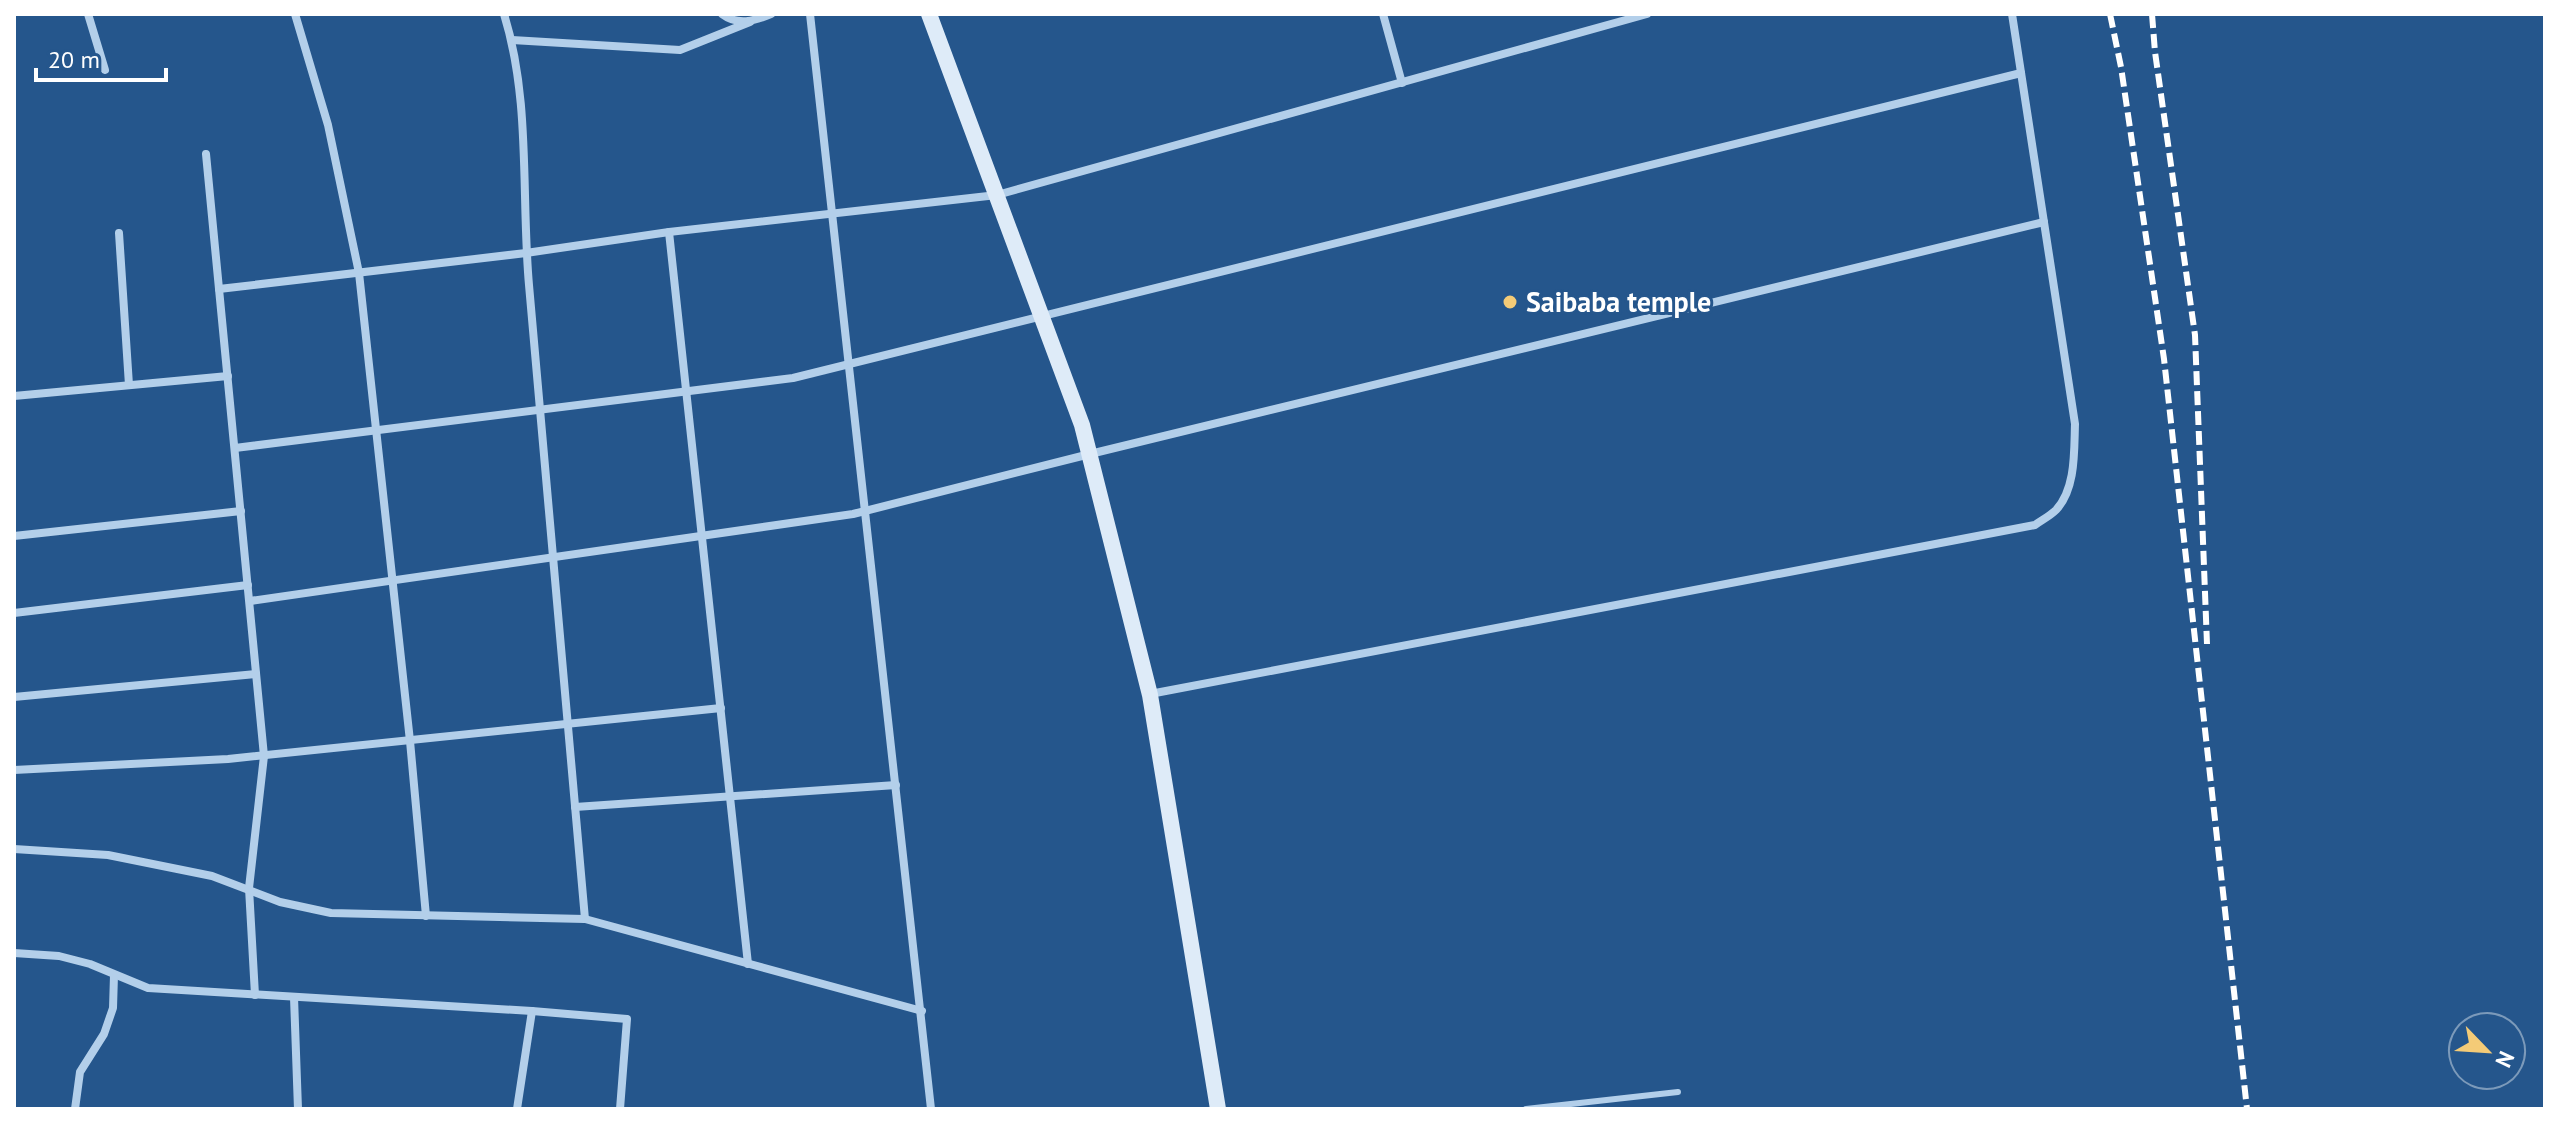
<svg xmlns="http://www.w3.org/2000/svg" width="2559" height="1123" font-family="'PT Sans',sans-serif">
	<rect width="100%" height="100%" fill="#25568c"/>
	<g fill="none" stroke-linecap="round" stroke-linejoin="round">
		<path stroke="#b3cfea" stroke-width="6" d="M1526,1109L1678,1092"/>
		<g stroke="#b3cfea" stroke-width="8">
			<path d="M88,14L105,70"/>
			<path d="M295,14L328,125L359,273L410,741L426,916"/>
			<path d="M504,14C531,101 521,195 529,285C547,496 567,708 585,919"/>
			<path d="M722,14C738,26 754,21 771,14"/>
			<path d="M810,14L931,1109"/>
			<path d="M1383,14L1402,83"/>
			<path d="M512,40L680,50L750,22"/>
			<path d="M206,154L264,756L249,888L255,995"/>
			<path d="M669,232L748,964"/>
			<path d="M119,233L129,385"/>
			<path d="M219,289L526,253L669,232L997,195L1647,14"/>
			<path d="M14,396L228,376"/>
			<path d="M235,448L793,378L2021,73"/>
			<path d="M14,536L241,511"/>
			<path d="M250,601L853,514L1090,454L2044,222"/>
			<path d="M14,613L248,585"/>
			<path d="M1150,694L2035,525C2042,520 2050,516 2056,510C2076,489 2074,451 2075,424L2012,14"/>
			<path d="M14,697L256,674"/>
			<path d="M14,770L228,759L721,708"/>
			<path d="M575,807L896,785"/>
			<path d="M14,849L108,855L212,876L280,902L331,913L585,919L922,1011"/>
			<path d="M14,953L59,956L90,964L148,988L532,1011L627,1019L620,1109"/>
			<path d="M294,997L298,1109"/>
			<path d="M75,1109L80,1072L104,1034L113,1008L114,975"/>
			<path d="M517,1109L532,1011"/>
		</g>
		<path stroke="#deebf8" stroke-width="16" d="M929,14L1082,425L1150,695L1218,1109"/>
		<g stroke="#fff" stroke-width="6" stroke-dasharray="14 6" stroke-linecap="butt">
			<path d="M2110,14L2121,67L2164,359L2247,1109"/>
			<path d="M2152,14L2155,52L2195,335L2207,644"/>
		</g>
	</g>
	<circle fill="#f4cb77" stroke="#25568c" stroke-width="3" cx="1510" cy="302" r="8"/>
	<g text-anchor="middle" stroke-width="6" stroke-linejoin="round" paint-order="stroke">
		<g font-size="28" font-weight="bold" fill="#fff" stroke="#25568c" text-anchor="start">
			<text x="1526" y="312">Saibaba temple</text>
		</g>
	</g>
	<rect width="2559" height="1123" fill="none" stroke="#ffffff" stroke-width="32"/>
	<g transform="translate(2487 1051) rotate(115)"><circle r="38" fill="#25568c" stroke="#7c9aba" stroke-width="2"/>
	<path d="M0-6L14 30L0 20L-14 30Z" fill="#f4cb77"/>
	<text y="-12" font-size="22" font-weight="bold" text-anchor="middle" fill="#ffffff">N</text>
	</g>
	<path d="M36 68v12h130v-12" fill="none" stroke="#ffffff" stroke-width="4"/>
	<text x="48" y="68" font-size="24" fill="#ffffff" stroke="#25568c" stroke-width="6" paint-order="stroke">20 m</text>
</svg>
